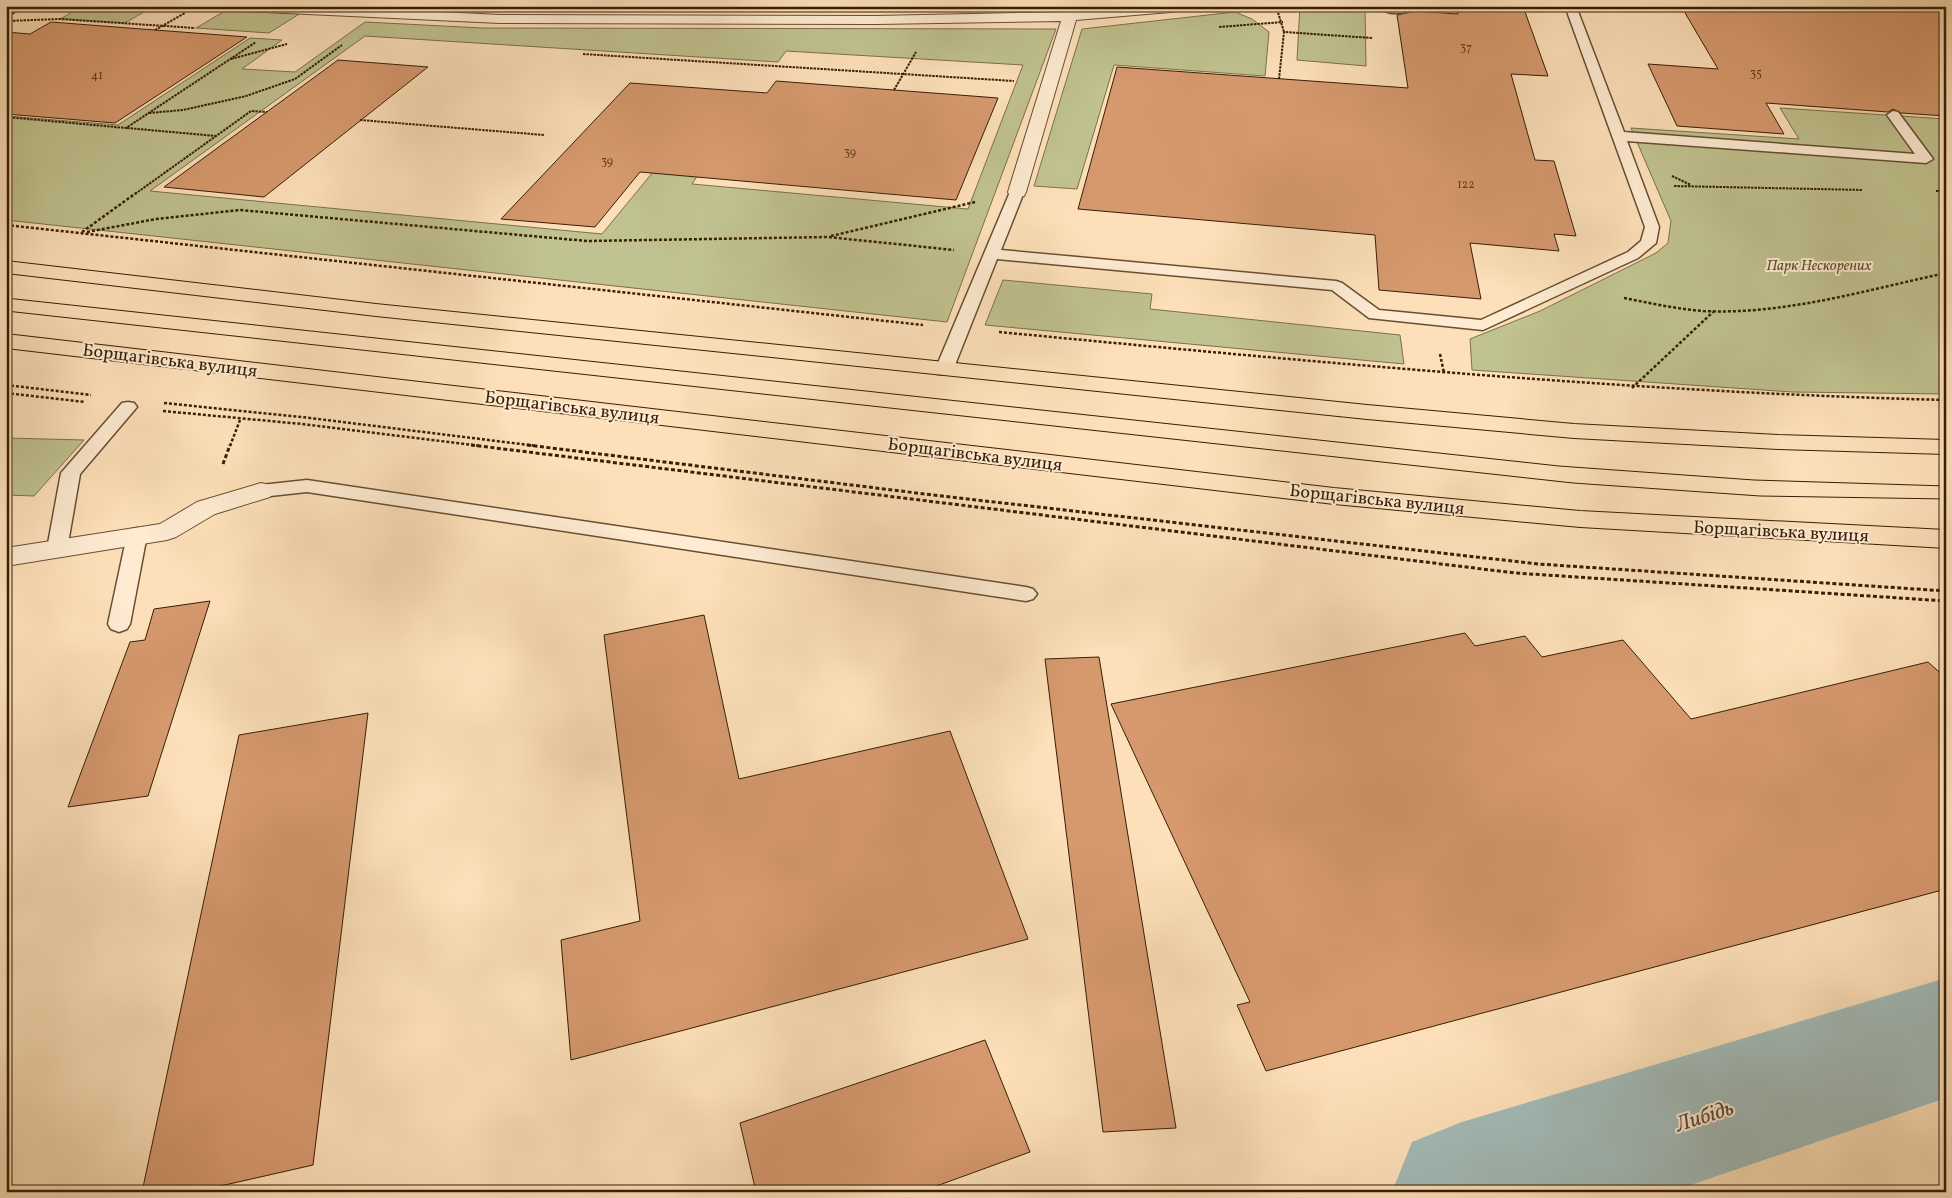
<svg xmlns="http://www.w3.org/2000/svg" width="1952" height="1198" font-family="Vollkorn,serif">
	<rect width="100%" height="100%" fill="#fde0b9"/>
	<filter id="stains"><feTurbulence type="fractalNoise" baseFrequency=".004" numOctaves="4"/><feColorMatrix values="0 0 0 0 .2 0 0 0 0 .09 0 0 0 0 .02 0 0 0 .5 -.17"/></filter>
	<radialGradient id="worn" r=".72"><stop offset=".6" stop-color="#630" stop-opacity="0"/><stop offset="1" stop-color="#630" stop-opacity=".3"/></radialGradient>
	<g fill="#c0c28f" stroke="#7c704a" fill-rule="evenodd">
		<path d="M83,6H154L125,23L60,19Z"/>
		<path d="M219,6H352L344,12L304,11L269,33L196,28L230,8Z"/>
		<path d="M638,6L640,9L430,7L435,6Z"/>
		<path d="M659,6H963L961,11Z"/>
		<path d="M1300,6H1375L1365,8L1366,66L1297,60Z"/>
		<path d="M1235,12L1252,19L1269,32L1265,76L1114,65L1077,189L1034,186L1082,29Z"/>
		<path d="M365,22L482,28L1056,29L947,322L6,220V116L118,125L250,38L282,40L242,69L295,72ZM365,36L778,62L786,51L1023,65L968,209L692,184L720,142L681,138L602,234L150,191Z"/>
		<path d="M1780,108L1946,119V394L1792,392L1472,370L1470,339L1540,311L1656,253L1668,243L1671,221L1631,128L1799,139Z"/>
		<path d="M1003,280L1152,294L1150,309L1400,335L1404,364L985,325Z"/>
		<path d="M6,438L84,440L34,496L6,495Z"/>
	</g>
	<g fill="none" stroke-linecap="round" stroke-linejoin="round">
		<path fill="#a2bbb8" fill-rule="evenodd" d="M1946,978V1098L1670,1192H1392L1412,1142L1462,1122Z"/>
	</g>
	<g fill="#d6996e" stroke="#371e05">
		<path d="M1456,6L1524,9L1548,76L1511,74L1535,160L1554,161L1576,236L1554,234L1559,251L1470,243L1481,299L1379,290L1375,235L1078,209L1117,67L1408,88L1397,15L1415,11L1458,14Z"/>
		<path d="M1681,6H1946V116L1901,113L1893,109L1888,112L1766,103L1784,134L1677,126L1648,64L1718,69Z"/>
		<path d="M51,22L155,30L247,37L115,123L6,114V32L30,34Z"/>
		<path d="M338,60L428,67L264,197L164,187Z"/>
		<path d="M776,81L998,98L956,200L640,172L595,227L501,219L630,83L767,93Z"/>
		<path d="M210,601L148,796L68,807L130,642L145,640L154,609Z"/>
		<path d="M704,615L739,779L950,731L1028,939L571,1060L561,940L640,921L604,635Z"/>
		<path d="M1465,633L1475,646L1525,636L1542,657L1623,640L1691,719L1928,662L1946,678V889L1266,1071L1237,1005L1250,1002L1111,704Z"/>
		<path d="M1099,657L1145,940L1176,1128L1103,1132L1045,659Z"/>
		<path d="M368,713L313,1165L194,1192H142L239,735Z"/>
		<path d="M985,1040L1030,1152L920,1192H756L740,1123Z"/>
	</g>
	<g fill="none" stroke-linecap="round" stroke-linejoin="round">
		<g stroke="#684e32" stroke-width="3">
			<g id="lane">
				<path d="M1393,6H1421C1414,12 1391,16 1384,10Z"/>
				<path d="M1565,6H1576L1624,132L1915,154L1887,115L1893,111L1898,112L1933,159L1926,163L1627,141L1659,227L1656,243L1638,258L1483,330L1369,318L1332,290L997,259L953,370L950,374H938L935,370L1010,192L1017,188L1024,192L1001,250L1336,281L1342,283L1379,310L1481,320L1628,252L1641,241L1645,227Z"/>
				<path d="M128,402L134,403L137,407L80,474L67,549L64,554L57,556L50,554L47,549L61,473L122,403Z"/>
				<path d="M307,480L1026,587L1033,589L1037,594L1033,599L1026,601L307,492L261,497L254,495L251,491L254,487L261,485Z"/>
				<path d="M137,528L144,530L147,535L130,624L127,629L119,632L111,629L108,624L127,535L130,530Z"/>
			</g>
		</g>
		<g stroke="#684e32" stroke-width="2">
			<g id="street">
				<path d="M212,6H318L500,15L876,16L1070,12L1137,6H1201L1194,10L1076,20L1026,192L1024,196H1010L1008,192L1061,21L876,24L500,23L219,10Z"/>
				<path d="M261,483L270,485L274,491L270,497L215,514L176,537L167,540L6,566V548L160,524L197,502Z"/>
			</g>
		</g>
		<g stroke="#371e05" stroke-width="2">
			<g id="primary">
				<path d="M6,261L376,304L1367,405L1574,424L1778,435L1946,440V454L1778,449L1574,438L1367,419L376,316L6,273Z"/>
				<path d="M6,334L1334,488L1580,511L1946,530V548L1580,527L1334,504L6,348Z"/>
			</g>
		</g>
		<g stroke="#371e05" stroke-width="2" stroke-dasharray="2.5 1" stroke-linecap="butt">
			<path d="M1276,6L1284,32"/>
			<path d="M6,17L27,6"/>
			<path d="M6,21L60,19L195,28"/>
			<path d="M1219,27L1283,22"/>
			<path d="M155,30L185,13"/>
			<path d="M583,54L1014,81"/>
			<path d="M231,59L287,44"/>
			<path d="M1279,79L1284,32L1372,38"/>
			<path d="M894,90L916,52"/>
			<path d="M149,113L183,110L246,96L295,79L342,45"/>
			<path d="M6,117L126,128L256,42"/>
			<path d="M360,120L544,135"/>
			<path d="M127,128L216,136"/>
			<path d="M1672,176L1691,185"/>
			<path d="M1674,186L1863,190"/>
			<path d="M1936,191H1946"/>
			<path d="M135,194L251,111L267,112"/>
		</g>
		<g stroke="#371e05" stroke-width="2.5" stroke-dasharray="3 2" stroke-linecap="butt">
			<path d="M6,225L923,325"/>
			<path d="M82,232L136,193"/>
			<path d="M87,232L156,219L240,210L587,241L828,237L954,250"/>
			<path d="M831,236L975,202"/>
			<path d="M1624,298C1650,303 1676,309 1703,311C1785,315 1866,290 1946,273"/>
			<path d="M999,332C1314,362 1629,392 1946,400"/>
			<path d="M1440,354L1444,373"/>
			<path d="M6,385L91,395"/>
			<path d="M1632,388L1713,312"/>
			<path d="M6,393L85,402"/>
			<path d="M164,403L310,418L537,446"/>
			<path d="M163,411L302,424L481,446"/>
			<path d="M230,446L240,420"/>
		</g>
		<g stroke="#371e05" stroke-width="3" stroke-dasharray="4 2.5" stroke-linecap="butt">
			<path d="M471,445L1515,573L1946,601"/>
			<path d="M527,445L933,495L1538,564L1946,591"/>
			<path d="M223,464L230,445"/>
		</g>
		<use href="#lane" fill="#feebd2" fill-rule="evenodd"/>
		<use href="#street" fill="#feebd2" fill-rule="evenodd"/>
		<use href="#primary" fill="#fde0b9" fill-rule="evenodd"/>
		<g stroke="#371e05" stroke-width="1">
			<path d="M6,298L1559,466L1754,480L1946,486"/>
			<path d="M6,311L1573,483L1760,496L1946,499"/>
		</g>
	</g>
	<g text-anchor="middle" stroke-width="4" stroke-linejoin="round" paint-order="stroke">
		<g font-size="12" fill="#5f3d1f">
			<text x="1466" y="51">37</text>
			<text x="1756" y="77">35</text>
			<text x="97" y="79">41</text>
			<text x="850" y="156">39</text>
			<text x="607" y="165">39</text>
			<text x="1466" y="188">122</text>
		</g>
		<g font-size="15" font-style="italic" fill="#604f2e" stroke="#feebd2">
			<text x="1819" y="270">Парк Нескорених</text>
		</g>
		<g font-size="18" fill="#371e05" stroke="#feebd2">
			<text transform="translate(170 360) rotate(7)" y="6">Борщагівська вулиця</text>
			<text transform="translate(572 407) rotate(7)" y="6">Борщагівська вулиця</text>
			<text transform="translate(975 454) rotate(7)" y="6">Борщагівська вулиця</text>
			<text transform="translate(1377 499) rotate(6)" y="6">Борщагівська вулиця</text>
			<text transform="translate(1781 531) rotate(3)" y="6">Борщагівська вулиця</text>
		</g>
		<g font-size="22" font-style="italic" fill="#574d3b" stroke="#feebd2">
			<text transform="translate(1704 1115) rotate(-18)" y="8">Либідь</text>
		</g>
	</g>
	<rect width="1952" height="1198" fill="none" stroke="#fde0b9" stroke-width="25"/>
	<rect x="8" y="8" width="1937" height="1183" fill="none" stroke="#371e05" stroke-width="2.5"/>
	<rect x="12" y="12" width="1927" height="1173" fill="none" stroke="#371e05"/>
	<rect width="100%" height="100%" filter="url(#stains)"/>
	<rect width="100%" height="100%" fill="url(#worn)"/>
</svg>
